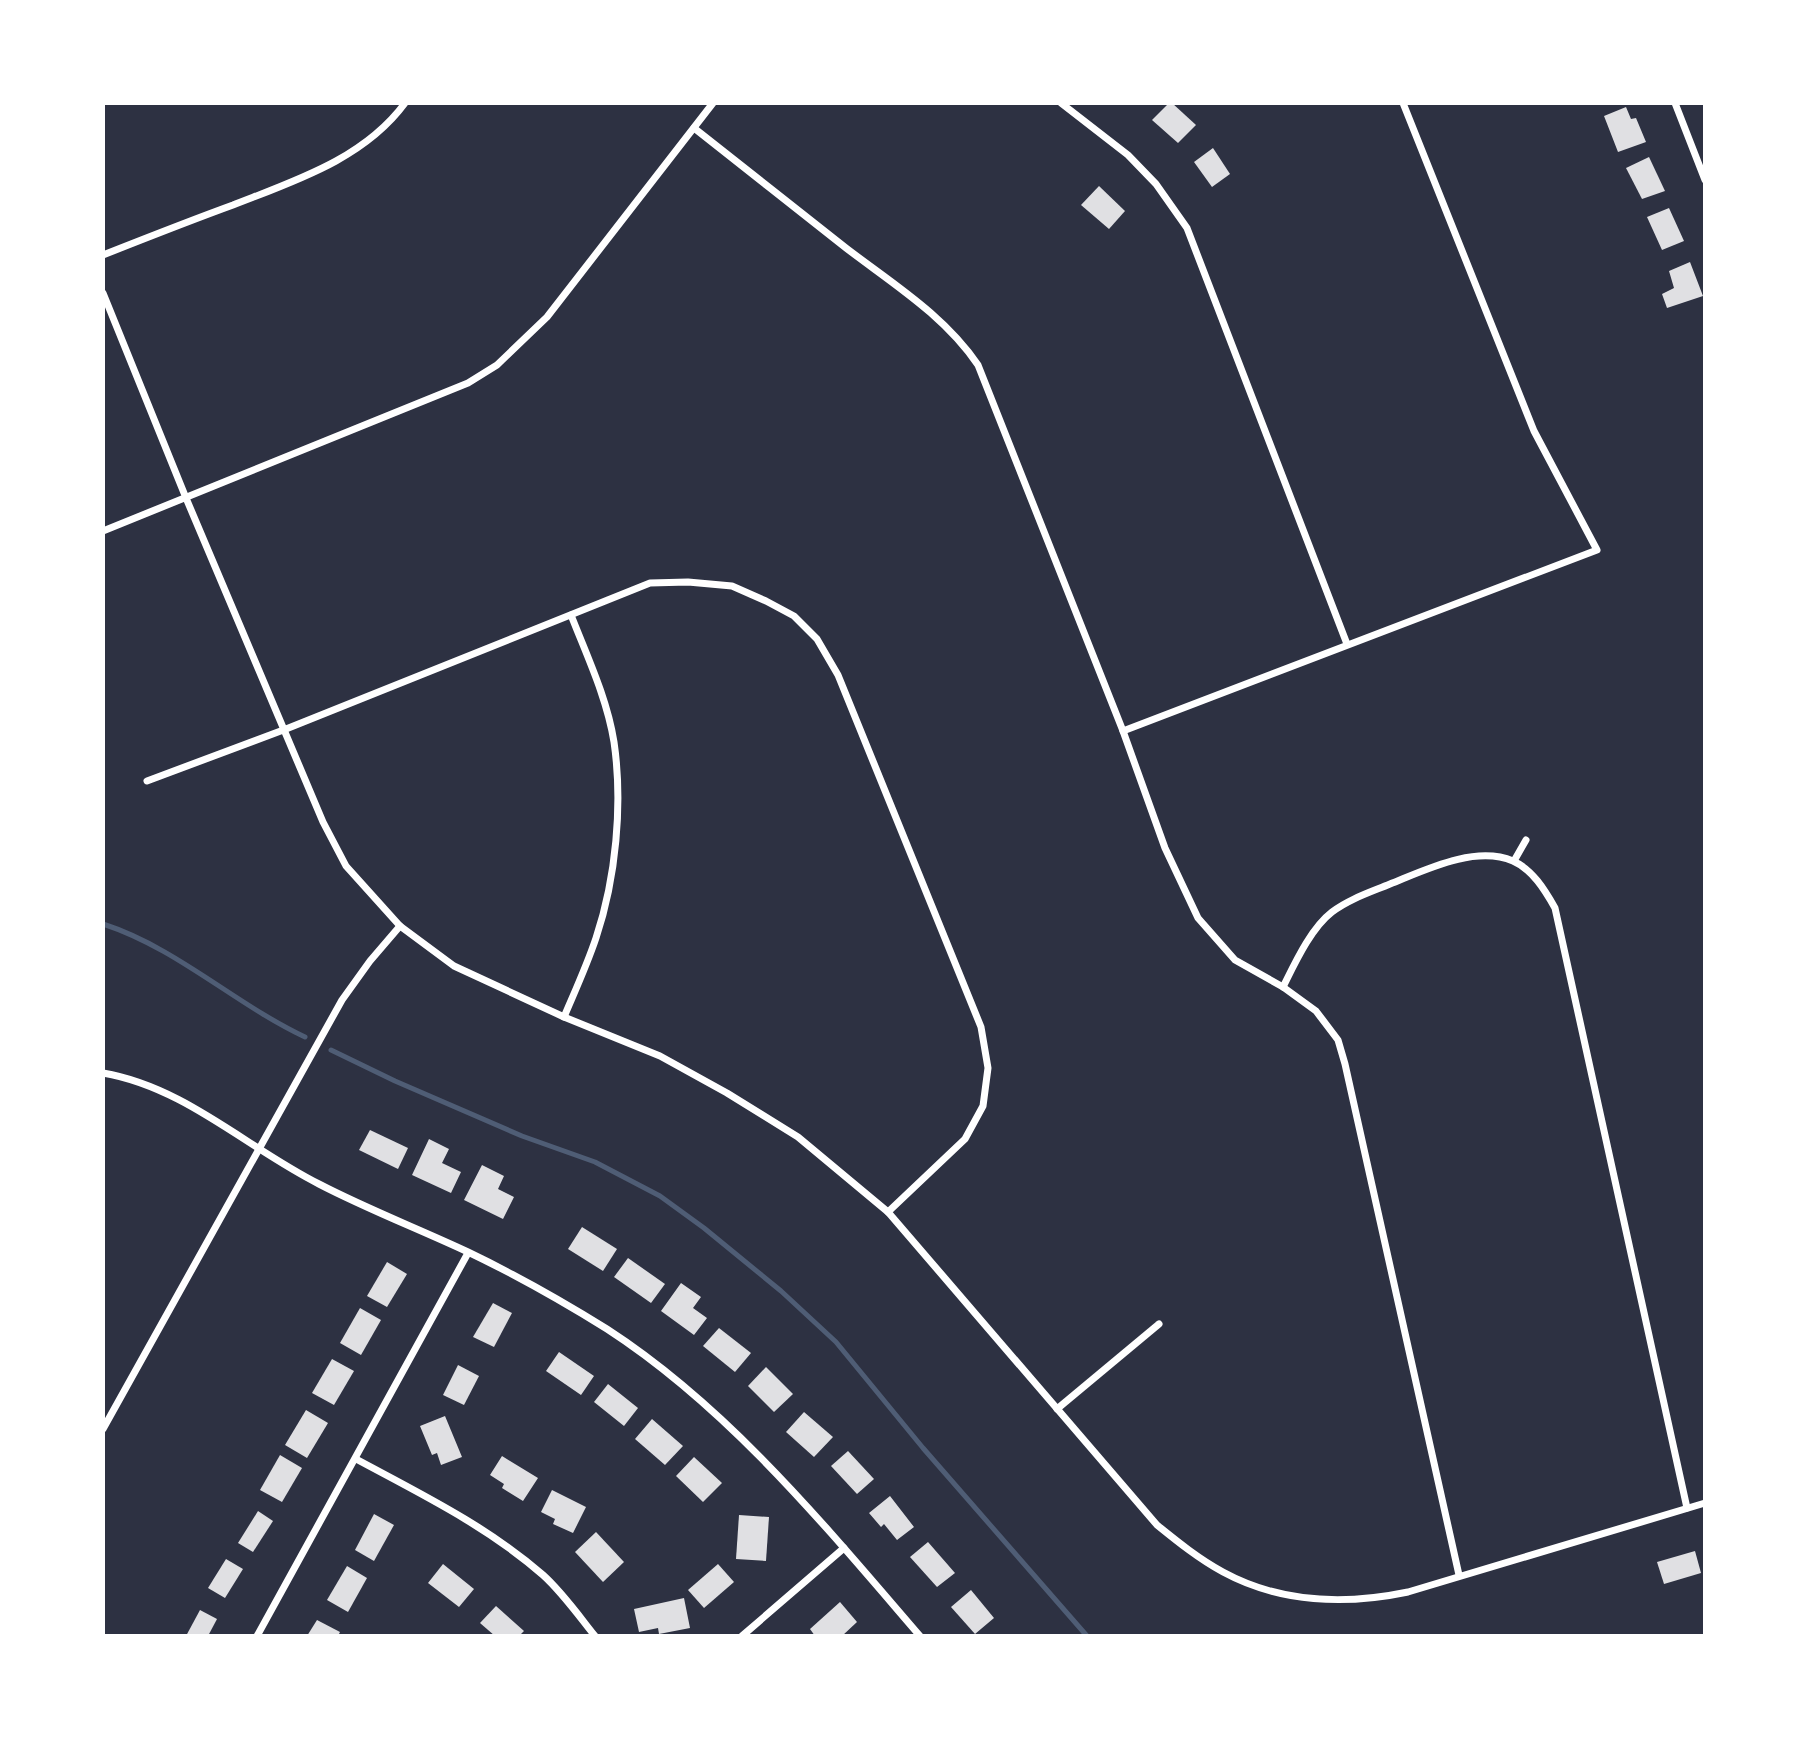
<svg xmlns="http://www.w3.org/2000/svg" width="1808" height="1739" font-family="'Sofia Sans Condensed',sans-serif">
	<rect width="100%" height="100%" fill="#2d3142"/>
	<g fill="none" stroke-linecap="round" stroke-linejoin="round">
		<g stroke="#4f5d75" stroke-width="5">
			<path d="M103,924C177,948 235,1004 305,1037"/>
			<path d="M331,1050L395,1081L522,1136L595,1162L660,1196L704,1228L781,1291L836,1342L923,1448L1087,1636"/>
		</g>
	</g>
	<g fill="#e0e0e3">
		<path d="M1169,103H1172L1196,125L1178,143L1152,120Z"/>
		<path d="M1626,107L1631,119L1636,118L1646,142L1618,152L1604,116Z"/>
		<path d="M1213,148L1230,174L1212,187L1194,162Z"/>
		<path d="M1649,157L1665,191L1642,199L1626,168Z"/>
		<path d="M1099,186L1125,211L1109,229L1081,205Z"/>
		<path d="M1669,208L1684,241L1662,250L1647,217Z"/>
		<path d="M1690,262L1703,296L1667,308L1662,294L1674,288L1669,271Z"/>
		<path d="M370,1130L408,1148L398,1169L359,1150Z"/>
		<path d="M429,1139L449,1149L442,1163L461,1172L451,1193L412,1175Z"/>
		<path d="M482,1165L504,1176L498,1189L514,1197L503,1219L464,1200Z"/>
		<path d="M582,1227L617,1249L603,1271L568,1249Z"/>
		<path d="M628,1258L665,1284L651,1303L614,1277Z"/>
		<path d="M387,1262L407,1274L387,1307L367,1296Z"/>
		<path d="M681,1283L701,1297L693,1308L707,1318L694,1335L661,1311Z"/>
		<path d="M493,1303L512,1313L494,1347L473,1337Z"/>
		<path d="M360,1308L381,1320L361,1355L340,1343Z"/>
		<path d="M719,1328L751,1353L735,1372L703,1346Z"/>
		<path d="M559,1352L594,1376L581,1395L546,1371Z"/>
		<path d="M332,1359L354,1371L334,1405L312,1393Z"/>
		<path d="M458,1365L479,1376L464,1405L443,1395Z"/>
		<path d="M766,1367L793,1394L774,1412L748,1386Z"/>
		<path d="M608,1384L638,1408L624,1426L594,1402Z"/>
		<path d="M306,1410L328,1423L307,1458L285,1445Z"/>
		<path d="M804,1412L833,1437L814,1457L786,1432Z"/>
		<path d="M445,1416L462,1457L441,1465L437,1453L432,1455L420,1426Z"/>
		<path d="M652,1419L683,1446L665,1465L635,1439Z"/>
		<path d="M848,1451L874,1479L857,1494L831,1466Z"/>
		<path d="M280,1455L302,1468L282,1502L260,1490Z"/>
		<path d="M502,1456L538,1478L523,1501L502,1488L504,1484L490,1475Z"/>
		<path d="M694,1457L722,1483L703,1502L676,1476Z"/>
		<path d="M552,1490L586,1507L573,1533L553,1524L555,1519L541,1512Z"/>
		<path d="M890,1496L914,1527L897,1540L884,1524L881,1527L869,1513Z"/>
		<path d="M258,1511L273,1521L253,1552L238,1543Z"/>
		<path d="M374,1514L394,1525L374,1561L355,1550Z"/>
		<path d="M739,1515L769,1517L766,1561L736,1559Z"/>
		<path d="M596,1532L624,1562L603,1582L575,1552Z"/>
		<path d="M928,1542L955,1573L937,1587L910,1557Z"/>
		<path d="M1695,1551L1701,1573L1664,1584L1657,1562Z"/>
		<path d="M226,1559L243,1569L225,1598L208,1588Z"/>
		<path d="M443,1564L474,1589L459,1607L428,1583Z"/>
		<path d="M718,1564L734,1582L704,1608L688,1590Z"/>
		<path d="M347,1566L367,1578L348,1612L327,1600Z"/>
		<path d="M971,1590L994,1618L975,1634L951,1607Z"/>
		<path d="M684,1598L690,1628L659,1634L658,1628L639,1632L634,1609Z"/>
		<path d="M840,1602L857,1622L842,1636H815L810,1629Z"/>
		<path d="M496,1606L524,1631L519,1636H495L480,1623Z"/>
		<path d="M200,1610L217,1619L208,1636H186Z"/>
		<path d="M317,1620L340,1632L338,1636H307Z"/>
	</g>
	<g fill="none" stroke-linecap="round" stroke-linejoin="round">
		<g stroke="#fff" stroke-width="7">
			<path d="M1061,103L1128,155L1156,184L1187,228L1347,644"/>
			<path d="M1675,103L1705,180"/>
			<path d="M694,128C745,168 795,208 846,248C893,284 944,315 978,365L1123,731L1165,848L1198,918L1235,960L1283,987L1316,1011L1338,1040L1345,1064L1459,1575"/>
			<path d="M103,255C146,238 189,221 233,205C294,181 364,159 405,103"/>
			<path d="M103,293L186,498L323,822L346,866L400,926L454,966L564,1017L660,1056L727,1093L798,1137L888,1212L1157,1525C1178,1542 1199,1559 1223,1572C1280,1603 1346,1605 1408,1592L1705,1503"/>
			<path d="M103,531L468,383L497,365L547,317L713,103"/>
			<path d="M1123,731L1597,550L1534,431L1403,103"/>
			<path d="M147,781L286,729L650,583L688,582L732,586L766,601L794,616L817,639L838,675L981,1027L988,1068L983,1106L965,1139L888,1212"/>
			<path d="M1514,861L1526,840"/>
			<path d="M1283,987C1295,963 1311,928 1332,912C1349,899 1371,892 1390,884C1425,870 1475,845 1513,861C1532,869 1545,890 1555,908L1687,1508"/>
			<path d="M564,1017C575,991 587,965 596,938C616,878 623,804 614,742C607,698 587,656 571,615"/>
			<path d="M103,1073C185,1087 247,1148 319,1184C367,1209 419,1229 468,1252C516,1275 562,1301 607,1329C729,1408 826,1527 920,1636"/>
			<path d="M1057,1409L1159,1324"/>
			<path d="M103,1429L342,1000L370,961L400,926"/>
			<path d="M356,1459C421,1494 487,1526 543,1575C562,1592 579,1616 595,1636"/>
			<path d="M257,1636L468,1253"/>
			<path d="M742,1636L844,1548"/>
		</g>
	</g>
	<rect width="1808" height="1739" fill="none" stroke="#ffffff" stroke-width="210"/>
</svg>
